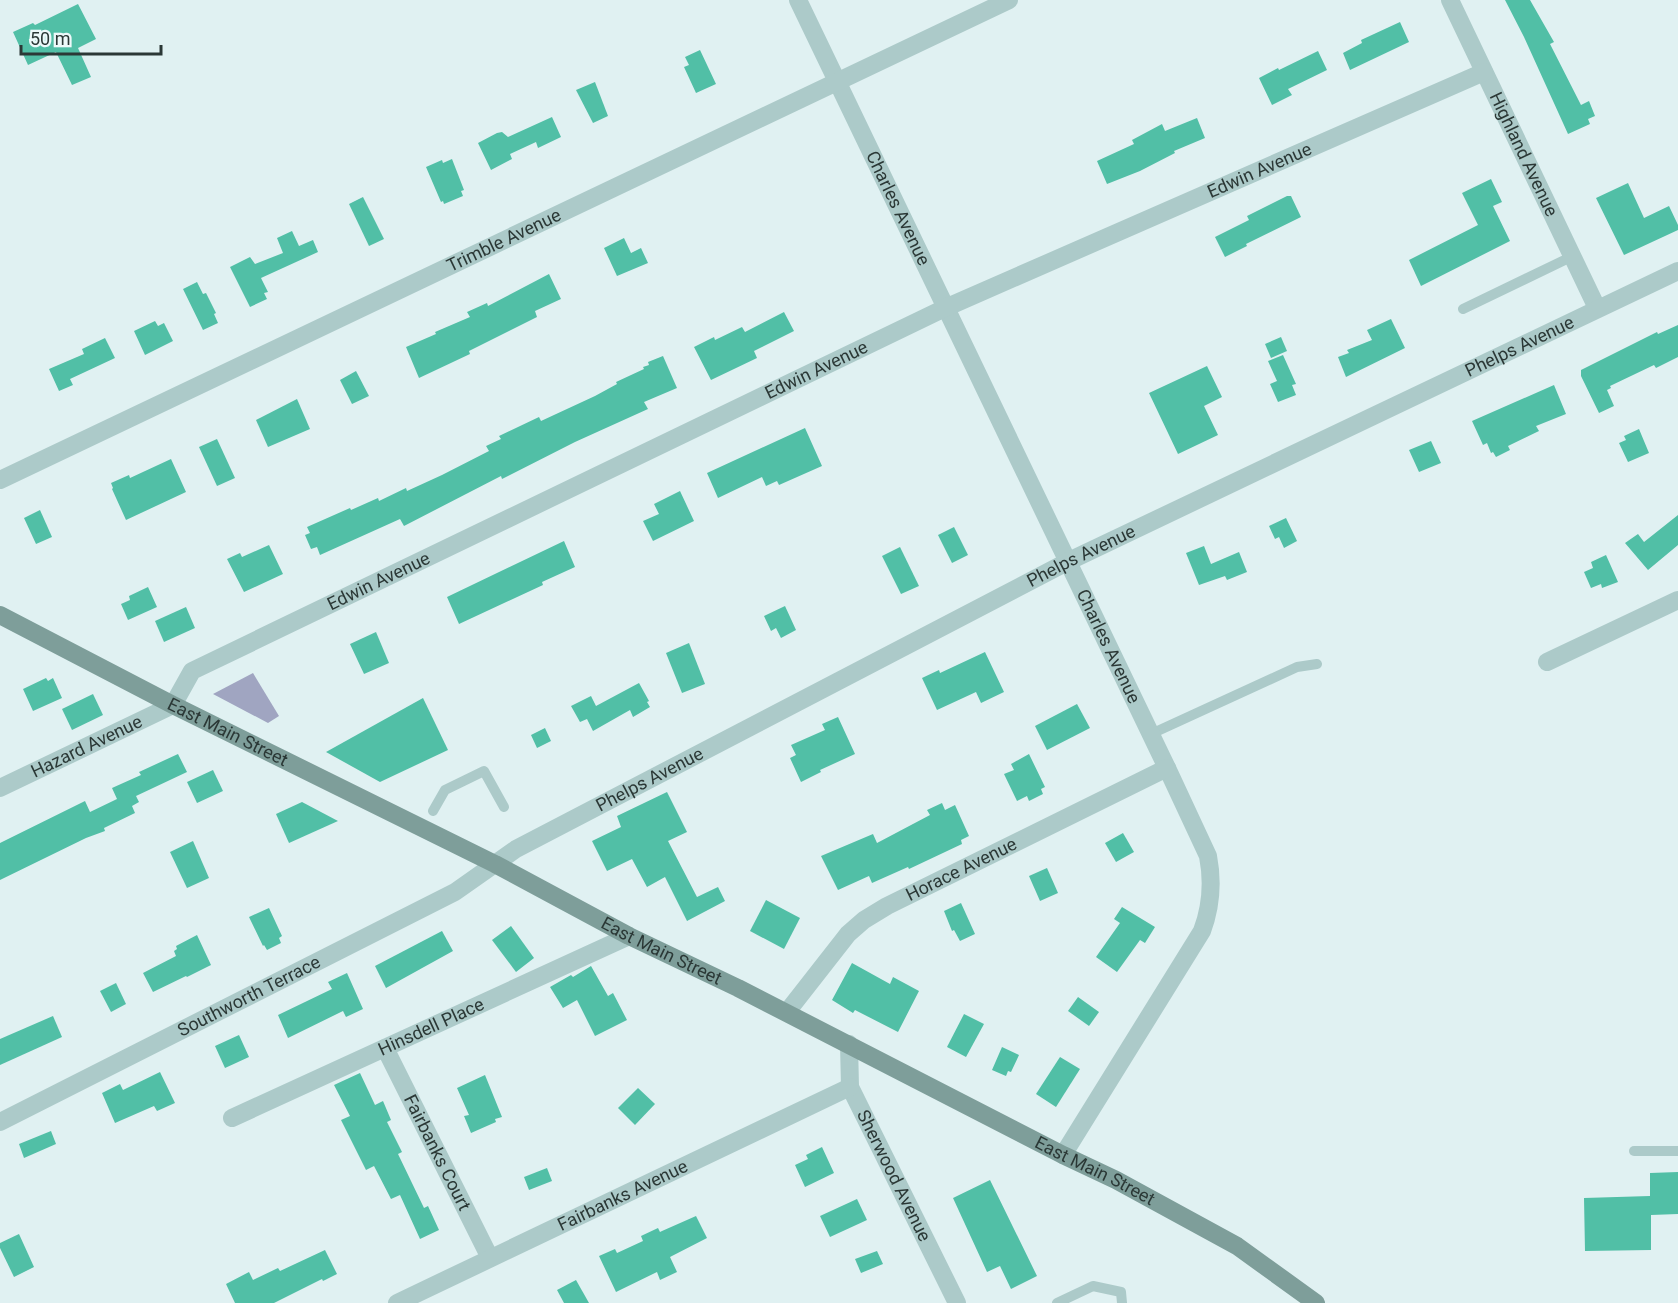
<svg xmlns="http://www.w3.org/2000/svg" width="1678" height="1303" font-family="Roboto,sans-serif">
	<rect width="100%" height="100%" fill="#e0f1f2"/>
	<path fill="#a0a5c1" d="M253,673L279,716L268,723L213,694Z"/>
	<g fill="#51bfa6">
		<path d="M1505,0H1530L1554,42L1550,44L1581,105L1589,101L1595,116L1588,119L1590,124L1568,134L1524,37Z"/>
		<path d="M78,4L96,39L78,48L91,77L72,85L56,52L28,65L13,32L33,23L35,25Z"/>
		<path d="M1400,22L1409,42L1350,70L1343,53L1362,43L1361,40Z"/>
		<path d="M700,50L716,84L696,93L684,67L689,65L685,57Z"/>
		<path d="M1318,51L1327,70L1288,89L1292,95L1272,105L1259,78L1278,68L1279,70Z"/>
		<path d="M595,82L608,116L593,123L576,90Z"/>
		<path d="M552,117L561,137L538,148L536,142L510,154L512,159L491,170L478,143L497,133L502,132L508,137Z"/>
		<path d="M1197,118L1205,138L1174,151L1175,153L1140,171L1107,184L1097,161L1134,144L1132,140L1162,124L1165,131Z"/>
		<path d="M452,159L464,190L461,191L463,196L444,204L443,201L441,202L426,167L442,160L443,163Z"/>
		<path d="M1491,179L1502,202L1493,206L1510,241L1421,286L1409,260L1478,225L1462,193Z"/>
		<path d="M1628,183L1644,218L1669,206L1678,225V230L1624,255L1596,198Z"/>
		<path d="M1287,196H1291L1301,217L1246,244L1247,246L1225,257L1215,237L1249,220L1247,216Z"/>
		<path d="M363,197L384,239L369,246L349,204Z"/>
		<path d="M292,231L299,246L313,240L318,252L261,278L268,292L264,293L267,299L250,307L230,267L250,257L255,264L283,253L277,238Z"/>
		<path d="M624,238L631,253L641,248L648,263L617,276L604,248Z"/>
		<path d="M549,274L561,299L535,311L537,317L469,351L470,354L419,378L406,347L436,334L435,332L470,317L467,312L487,303L488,306Z"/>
		<path d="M197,282L203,294L206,293L216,313L214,314L218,323L203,330L183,289Z"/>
		<path d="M784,312L794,331L754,351L757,358L711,380L694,347L714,337L715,340L742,327L745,332Z"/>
		<path d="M1391,319L1405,348L1346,377L1338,357L1349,353L1347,350L1372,340L1367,330Z"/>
		<path d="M155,321L158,326L164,323L173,341L145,355L134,331Z"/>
		<path d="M1678,325V357L1656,368L1654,365L1610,386L1611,388L1607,390L1614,406L1599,413L1581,376V370L1657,332L1658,334Z"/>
		<path d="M1281,337L1287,351L1271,358L1265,344Z"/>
		<path d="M105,338L115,358L70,379L73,385L59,391L49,369L84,354L82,349Z"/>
		<path d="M1283,355L1296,384L1292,385L1296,395L1278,402L1270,384L1277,381L1268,361Z"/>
		<path d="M663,356L677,388L644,402L648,409L575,442L502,479L501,476L404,526L400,519L320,555L317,547L311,549L305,535L310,533L307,527L350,508L351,510L378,498L379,501L406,488L407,491L442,475L489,451L486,446L501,439L499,436L539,417L541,421L595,396L617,384L616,382L644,369L643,367L649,365L648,362Z"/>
		<path d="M1207,366L1222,397L1204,406L1218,435L1178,454L1149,393Z"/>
		<path d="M356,371L369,396L352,404L340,380Z"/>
		<path d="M1554,385L1566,414L1536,426L1539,431L1508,446L1510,450L1496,457L1493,452L1491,453L1487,443L1483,445L1472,421Z"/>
		<path d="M297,399L310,429L268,447L256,420Z"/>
		<path d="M805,428L822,466L779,485L777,481L766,486L762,477L718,498L707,473Z"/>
		<path d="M1639,429L1649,453L1628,462L1619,443L1626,440L1624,436Z"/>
		<path d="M217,439L235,478L217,486L199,447Z"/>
		<path d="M1431,441L1441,463L1419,472L1409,450Z"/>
		<path d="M171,459L186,492L126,520L112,489L113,488L111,483L129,475L130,478Z"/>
		<path d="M680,491L694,521L653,541L643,521L659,514L654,504Z"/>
		<path d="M40,510L52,537L36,544L24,518Z"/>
		<path d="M1678,515V545L1648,570L1625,543L1638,534L1644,542Z"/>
		<path d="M1286,518L1297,541L1284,548L1279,537L1275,539L1269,526Z"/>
		<path d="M954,527L968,555L952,563L938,535Z"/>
		<path d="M564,541L575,567L542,582L543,585L459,624L447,597Z"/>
		<path d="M269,545L283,574L244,592L227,559L240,553L242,557Z"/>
		<path d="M1204,546L1211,564L1239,552L1247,572L1227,580L1225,576L1199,585L1186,553Z"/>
		<path d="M900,547L919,586L901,594L882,556Z"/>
		<path d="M1606,555L1618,582L1602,588L1601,584L1591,588L1584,572L1593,568L1591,562Z"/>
		<path d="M148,587L157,607L128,620L121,604L130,600L129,596Z"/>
		<path d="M785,606L796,630L781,638L776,628L771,631L764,616Z"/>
		<path d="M186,607L195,628L164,642L155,621Z"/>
		<path d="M376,632L389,663L364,674L350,644Z"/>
		<path d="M689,643L705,684L682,693L666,653Z"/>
		<path d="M985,652L1004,692L981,703L976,692L937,710L922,678L939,670L940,673Z"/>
		<path d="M46,678L48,681L53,678L62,698L33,711L23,689Z"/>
		<path d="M639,683L649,701L647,702L650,707L633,717L630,710L593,731L587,719L580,722L571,706L591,696L596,706Z"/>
		<path d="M93,694L103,715L72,730L62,709Z"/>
		<path d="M423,698L448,750L380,782L326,752Z"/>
		<path d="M1077,704L1090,728L1047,750L1035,726Z"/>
		<path d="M838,717L855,754L820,770L821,772L801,782L790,758L796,755L791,745L825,730L822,724Z"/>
		<path d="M545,728L551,741L537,748L531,735Z"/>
		<path d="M178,754L187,772L136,796L139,802L132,806L135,813L104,828L105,831L86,838L0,880V843L85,801L90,812L117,799L112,788L141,775L139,772Z"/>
		<path d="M1029,754L1045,787L1041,789L1043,794L1029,801L1027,796L1017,801L1004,774L1014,770L1011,764Z"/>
		<path d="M213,770L223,791L197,803L187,782Z"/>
		<path d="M667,792L687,832L668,841L697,897L718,887L725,901L687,921L665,877L647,887L632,859L607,871L592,841L621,827L617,816Z"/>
		<path d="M302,802L338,821L289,843L276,814Z"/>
		<path d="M942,803L945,810L955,805L969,836L961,840L962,844L909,869L908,867L872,883L869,876L838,890L821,856L873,834L877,843L930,815L927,810Z"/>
		<path d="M1123,833L1134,852L1116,862L1105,843Z"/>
		<path d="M193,841L209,878L187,888L170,852Z"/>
		<path d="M1047,868L1058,893L1040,901L1029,876Z"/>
		<path d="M766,900L800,918L784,949L750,931Z"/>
		<path d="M961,903L975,934L960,941L954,930L952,931L944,911Z"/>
		<path d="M1122,907L1155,927L1145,943L1140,940L1117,972L1096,957L1120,923L1114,919Z"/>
		<path d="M269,908L282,936L279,938L281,943L267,950L264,945L263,946L249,917Z"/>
		<path d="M511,926L534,958L516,972L492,940Z"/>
		<path d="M442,931L453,951L386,988L375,966Z"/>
		<path d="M197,935L211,965L187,977L186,976L153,992L143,973L176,956L174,951L177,949L176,946Z"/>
		<path d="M852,963L890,984L893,977L919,991L898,1032L855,1010L853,1013L832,1000Z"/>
		<path d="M591,966L608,996L613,993L627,1020L595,1036L577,1000L563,1008L550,987L571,975L573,977Z"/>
		<path d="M347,973L363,1009L346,1017L343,1011L288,1038L278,1015L332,989L328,982Z"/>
		<path d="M116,983L126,1004L111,1012L100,991Z"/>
		<path d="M1078,997L1099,1012L1089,1026L1068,1011Z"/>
		<path d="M964,1014L984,1024L966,1057L947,1047Z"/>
		<path d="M53,1016L62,1037L0,1065V1039Z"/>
		<path d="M239,1035L249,1057L225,1068L215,1046Z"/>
		<path d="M1002,1047L1019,1055L1011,1072L1008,1071L1006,1076L992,1070Z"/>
		<path d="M1060,1057L1080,1069L1056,1107L1036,1094Z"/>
		<path d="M160,1072L175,1103L157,1111L154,1106L115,1123L102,1093L120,1084L123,1090Z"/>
		<path d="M360,1073L375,1105L383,1101L391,1120L387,1122L402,1152L398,1154L424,1208L428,1206L439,1230L420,1239L400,1195L391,1199L374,1166L366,1170L341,1120L350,1116L334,1085Z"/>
		<path d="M485,1075L502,1117L495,1119L496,1122L471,1133L464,1116L469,1115L457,1088Z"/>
		<path d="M638,1088L655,1104L635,1125L618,1108Z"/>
		<path d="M51,1131L56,1144L24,1158L19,1144Z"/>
		<path d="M822,1147L834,1173L805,1187L795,1165L808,1159L806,1155Z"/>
		<path d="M547,1168L552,1181L529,1190L524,1177Z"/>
		<path d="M1678,1172V1214L1651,1215V1250L1585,1251L1584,1198L1650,1196V1173Z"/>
		<path d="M990,1180L1037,1276L1011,1289L1000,1266L987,1272L953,1198Z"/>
		<path d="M857,1199L867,1220L830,1237L820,1216Z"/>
		<path d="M696,1216L707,1238L670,1257L677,1272L660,1280L657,1272L616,1292L599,1256L615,1249L617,1253L643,1241L641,1236L658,1228L660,1232L662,1231Z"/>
		<path d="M19,1234L34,1267L14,1277L0,1248V1243Z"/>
		<path d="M325,1250L337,1274L323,1281L322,1279L274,1303H235L226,1284L249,1272L253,1280L278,1268L280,1271Z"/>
		<path d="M877,1251L883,1264L861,1273L855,1259Z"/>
		<path d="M576,1280L589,1303H564L557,1290Z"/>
	</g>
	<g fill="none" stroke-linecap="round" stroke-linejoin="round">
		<g stroke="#accac9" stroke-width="10">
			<path d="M1463,309L1573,256"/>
			<path d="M1151,734L1297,667L1317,664"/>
			<path d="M433,811L445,790L484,771L504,807"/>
			<path d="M1634,1151H1678"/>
			<path d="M1057,1303L1093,1286L1121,1292L1122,1303"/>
		</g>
		<g stroke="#accac9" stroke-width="18">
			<path id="s1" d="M798,0L1167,768L1208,856C1213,882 1211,907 1202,931L1063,1155"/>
			<path id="s2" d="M1450,0L1597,308"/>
			<path id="s3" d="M0,480L1009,0"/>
			<path d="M1547,662L1678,600"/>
			<path id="s4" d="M0,788L173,705L192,671L945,308L1484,72"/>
			<path id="s5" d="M787,1012L848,934L864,920L887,906L1167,768"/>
			<path id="s6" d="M849,1044L850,1087L957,1303"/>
			<path id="s7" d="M385,1048L490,1258"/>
			<path id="s8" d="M232,1118L629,936"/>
			<path id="s9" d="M0,1122L455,892L516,849L1067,562L1678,271"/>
			<path id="s10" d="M397,1303L850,1087"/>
		</g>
		<path stroke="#7e9e9a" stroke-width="18" id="s11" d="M0,615L173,705L495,864L629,936L738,988L1063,1155L1116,1180L1237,1246L1316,1303"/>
	</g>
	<g text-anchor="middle" stroke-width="4.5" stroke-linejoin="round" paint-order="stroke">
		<g font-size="18" fill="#2b3836" stroke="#edf9fa">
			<text dy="6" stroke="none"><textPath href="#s2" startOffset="171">Highland Avenue</textPath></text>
			<text dy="6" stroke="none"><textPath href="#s4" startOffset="1410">Edwin Avenue</textPath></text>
			<text dy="6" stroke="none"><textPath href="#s1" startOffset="231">Charles Avenue</textPath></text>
			<text dy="6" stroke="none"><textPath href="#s3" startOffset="558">Trimble Avenue</textPath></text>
			<text dy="6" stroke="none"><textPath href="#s9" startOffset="1707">Phelps Avenue</textPath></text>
			<text dy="6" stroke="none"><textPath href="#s4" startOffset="924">Edwin Avenue</textPath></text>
			<text dy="6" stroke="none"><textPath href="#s9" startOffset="1221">Phelps Avenue</textPath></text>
			<text dy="6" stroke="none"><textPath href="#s4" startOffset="438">Edwin Avenue</textPath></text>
			<text dy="6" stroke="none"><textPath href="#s1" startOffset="717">Charles Avenue</textPath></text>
			<text dy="6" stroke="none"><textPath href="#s11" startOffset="256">East Main Street</textPath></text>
			<text dy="6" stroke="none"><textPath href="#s4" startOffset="96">Hazard Avenue</textPath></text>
			<text dy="6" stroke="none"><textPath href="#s9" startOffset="735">Phelps Avenue</textPath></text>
			<text dy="6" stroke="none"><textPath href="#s5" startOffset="230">Horace Avenue</textPath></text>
			<text dy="6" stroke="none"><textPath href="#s11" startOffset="742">East Main Street</textPath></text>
			<text dy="6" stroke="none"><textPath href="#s9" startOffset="279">Southworth Terrace</textPath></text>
			<text dy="6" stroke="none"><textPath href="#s8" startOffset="219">Hinsdell Place</textPath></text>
			<text dy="6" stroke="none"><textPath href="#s7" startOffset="117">Fairbanks Court</textPath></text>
			<text dy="6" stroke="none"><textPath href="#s11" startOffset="1228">East Main Street</textPath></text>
			<text dy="6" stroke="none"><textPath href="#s6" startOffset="142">Sherwood Avenue</textPath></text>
			<text dy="6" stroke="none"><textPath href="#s10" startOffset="250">Fairbanks Avenue</textPath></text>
		</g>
	</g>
	<path d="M21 45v9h140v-9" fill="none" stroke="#2b3836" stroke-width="3"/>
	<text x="30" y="45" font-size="18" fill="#2b3836" stroke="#edf9fa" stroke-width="4.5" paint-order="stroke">50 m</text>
</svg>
